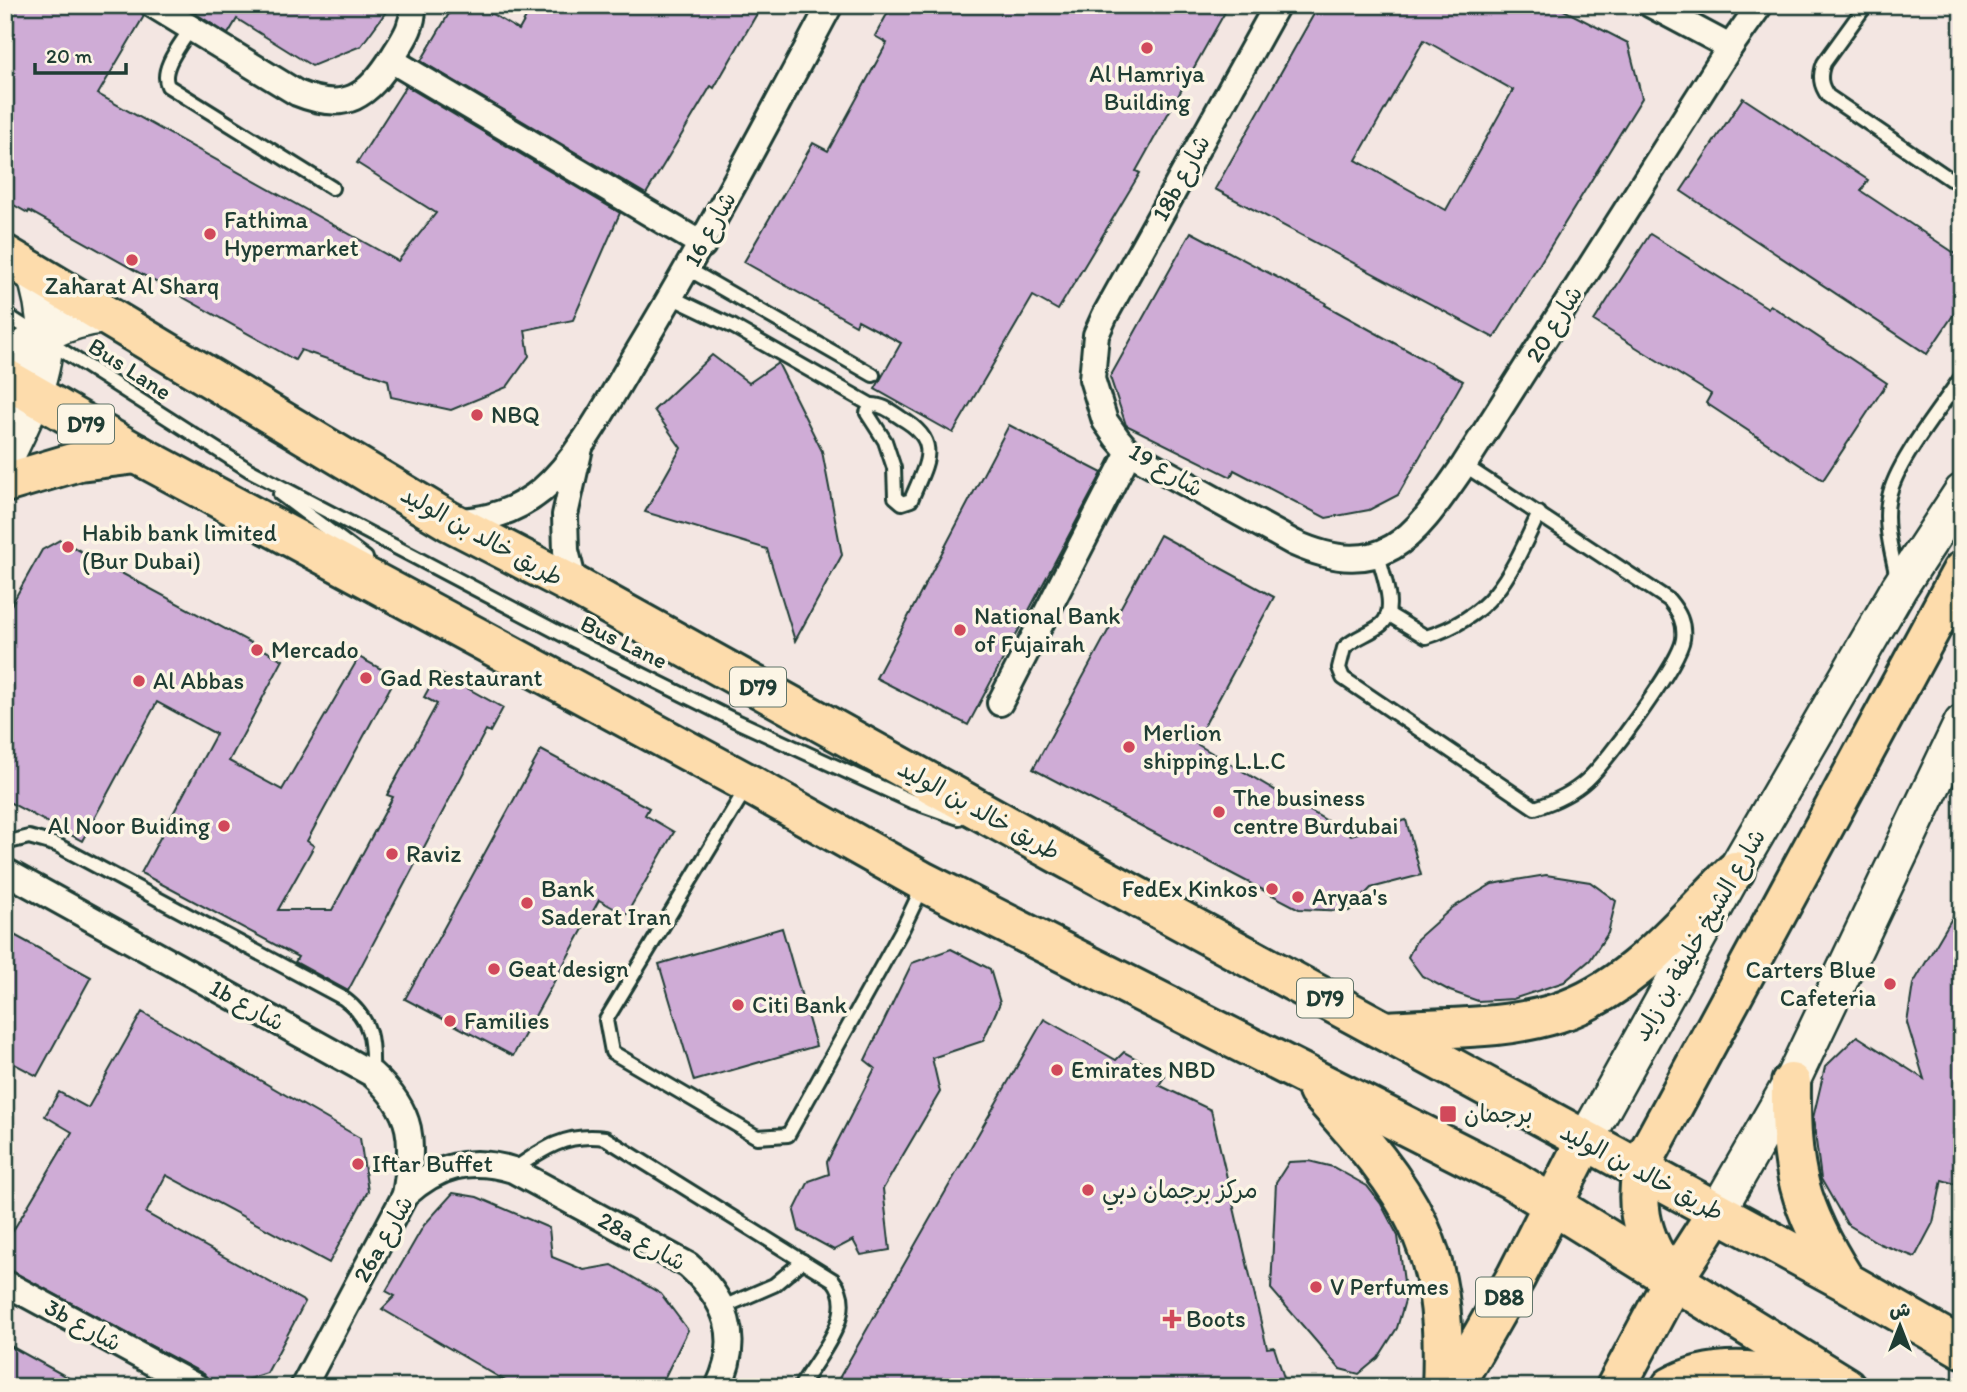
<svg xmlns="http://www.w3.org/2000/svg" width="1967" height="1392" font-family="Itim,'Playpen Sans Arabic',sans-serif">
	<rect width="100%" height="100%" fill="#f3e6e2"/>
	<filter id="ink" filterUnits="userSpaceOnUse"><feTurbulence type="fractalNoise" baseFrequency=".0143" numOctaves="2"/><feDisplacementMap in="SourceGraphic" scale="14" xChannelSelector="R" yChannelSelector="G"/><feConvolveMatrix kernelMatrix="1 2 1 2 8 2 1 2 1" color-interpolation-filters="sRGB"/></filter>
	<g filter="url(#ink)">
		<g fill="#cfacd6" stroke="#1f3d34" stroke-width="2" fill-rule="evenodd">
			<path d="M5,5H138L144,16L98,94L398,261L436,213L357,163L406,86L620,213L573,320L525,330L529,356L507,387L451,410L391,397L388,380L301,350L295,360L29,211L28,213L5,200Z"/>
			<path d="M182,5H391L361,46L312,66L237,19L228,34Z"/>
			<path d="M454,5H477L519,30L533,5H762L714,88L711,86L646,194L421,61Z"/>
			<path d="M892,5H1229L1136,171L1140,173L1058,310L1033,296L953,433L875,389L901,343L858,320L856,325L744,262L813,143L828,151L887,43L875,36Z"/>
			<path d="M1319,5H1554L1628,43L1642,98L1494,338L1215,189ZM1424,40L1513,90L1446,210L1356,160Z"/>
			<path d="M1743,98L1868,180L1861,191L1962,258V302L1927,354L1681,191Z"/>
			<path d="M1191,232L1326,303L1325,305L1463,381L1398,495L1369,510L1326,518L1234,470L1231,477L1126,425L1110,377Z"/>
			<path d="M1650,234L1768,308L1770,305L1887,383L1823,480L1706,403L1711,394L1594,321Z"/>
			<path d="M712,355L749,383L778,363L822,451L842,555L795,641L767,549L645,512L681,448L654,410Z"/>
			<path d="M1009,425L1102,473L968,725L876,678Z"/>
			<path d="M1160,535L1274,597L1195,743L1351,835L1406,820L1421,875L1371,888L1349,911L1299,909L1033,769Z"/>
			<path d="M60,540L283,660L229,761L282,790L359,657L396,677L307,841L314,846L278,910H332L393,797L387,795L437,704L424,697L438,672L503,708L490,732L486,730L348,991L295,962L298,957L141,873L216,734L157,702L82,841L5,800V616L42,550Z"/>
			<path d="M541,750L649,808L645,815L674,832L626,915L599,900L513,1056L405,999Z"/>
			<path d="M1546,875L1590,882L1616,901L1608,933L1590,960L1564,982L1513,999L1478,1001L1450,991L1422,976L1408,957L1417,939L1452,908L1492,884Z"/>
			<path d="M1962,901V1186L1942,1180L1933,1223L1915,1257L1880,1244L1847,1224L1821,1179L1813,1118L1825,1067L1857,1036L1924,1079L1907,1023L1913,984Z"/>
			<path d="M782,928L816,1046L694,1081L659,964Z"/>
			<path d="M5,930L91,977L37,1076L5,1059Z"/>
			<path d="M951,949L990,969L1000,1003L983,1041L932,1058L940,1092L883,1189L890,1250L861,1255L853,1240L834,1250L799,1231L794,1211L809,1181L829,1174L827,1162L875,1068L865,1060L912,963Z"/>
			<path d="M142,1012L360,1138L368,1191L329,1263L166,1175L146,1213L305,1302L267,1373L224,1387H212L204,1374L5,1268V1244L72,1132L45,1116L59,1092L88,1108Z"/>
			<path d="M1044,1019L1116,1060L1124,1052L1144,1063L1165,1076L1159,1085L1211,1110L1267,1348L1274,1347L1287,1387H834Z"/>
			<path d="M1309,1161L1333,1167L1367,1186L1381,1204L1398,1236L1406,1297L1397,1328L1378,1358L1359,1374L1340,1369L1271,1289L1276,1182L1289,1162Z"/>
			<path d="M453,1193L477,1197L549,1228L552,1257L584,1270L612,1265L661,1294L688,1330L660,1387H516L382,1309L395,1296L386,1291L424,1225Z"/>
			<path d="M5,1343L85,1387H5Z"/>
		</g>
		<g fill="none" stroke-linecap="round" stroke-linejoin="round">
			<g stroke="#1f3d34" stroke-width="18">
				<g id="lane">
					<path d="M1866,5L1824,63C1819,76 1820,85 1828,96L1950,179L1962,183"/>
					<path d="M191,28C182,43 159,69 168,86L332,188"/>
					<path d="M688,269L873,375"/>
					<path d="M671,297L734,327L871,405"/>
					<path d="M5,314L249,470L565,636L732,719L911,801L959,818"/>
					<path d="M871,405C882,404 892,412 901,418C943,442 926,463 911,500L902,503L895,497L894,468L885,441L867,413Z"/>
					<path d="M280,494L366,558"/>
					<path d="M1378,554C1382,573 1398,609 1382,624C1370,634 1355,637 1344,648L1339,668L1343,678L1535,808C1554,802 1572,794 1587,780C1607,762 1680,663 1683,639C1685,623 1679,612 1669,600L1464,465"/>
					<path d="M1897,578C1892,553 1883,523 1889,497C1896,462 1941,408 1962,376"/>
					<path d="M1388,614L1426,637C1495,615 1510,575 1539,513"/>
					<path d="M747,787L606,1020L612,1052L757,1137L788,1135L903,928L923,886"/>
					<path d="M5,843L29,837L57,845L343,998C372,1019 373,1041 372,1074"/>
					<path d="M513,1170C544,1148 566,1133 605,1138L833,1280C860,1312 817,1358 800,1387"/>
					<path d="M723,1307L774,1285L803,1261"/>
				</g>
			</g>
			<g stroke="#1f3d34" stroke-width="30">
				<g id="street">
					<path d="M153,5L297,93C346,113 368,97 394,55C404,39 414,25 413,5"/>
					<path d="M1277,5L1105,315L1096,335L1092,379L1105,421L1117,438L1129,452L1294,543C1386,584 1416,534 1464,465L1730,47L1760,5"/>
					<path d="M1651,5L1730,47"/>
					<path d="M391,60L703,245"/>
					<path d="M453,521C487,521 516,511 542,490C580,457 610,398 636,355C705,241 767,123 830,5"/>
					<path d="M575,586L566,551L565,515L580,448"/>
					<path d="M1000,703L1129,452"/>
					<path d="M5,871L372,1074C415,1113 414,1140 405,1195"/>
					<path d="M5,1283L197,1387"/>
					<path d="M303,1387L405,1195C438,1165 470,1157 513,1170L688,1265C727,1300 742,1338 718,1387"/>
				</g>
			</g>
			<g stroke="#1f3d34" stroke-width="40">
				<g id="secondary">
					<path d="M5,369C31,335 65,320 107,315"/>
					<path d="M5,459C38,392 60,344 33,270"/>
					<path d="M1585,1141L1735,871L1899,588L1962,492"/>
					<path d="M1717,1212L1791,1083L1962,723"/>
				</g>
			</g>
			<g stroke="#1f3d34" stroke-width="44">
				<g id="primary">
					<path d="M5,255L449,521L575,586L1064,857L1845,1281L1962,1348"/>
					<path d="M5,378L137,454L749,784L924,882L1511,1179L1846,1387"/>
					<path d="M5,483L79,461L137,454"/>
					<path d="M1387,1031C1442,1027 1504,1030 1557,1013C1631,990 1682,923 1735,871"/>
					<path d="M1791,1083C1790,1169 1798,1206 1844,1279"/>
					<path d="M1318,1091C1411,1194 1449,1243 1442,1387"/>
					<path d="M1669,1277C1640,1238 1630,1197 1649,1151L1962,571"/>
					<path d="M1453,1387L1516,1277L1585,1141"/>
					<path d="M1616,1387L1672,1282L1717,1212"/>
					<path d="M1671,1387C1717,1360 1771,1373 1822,1381"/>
				</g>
			</g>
			<use href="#lane" stroke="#fcf5e5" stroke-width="12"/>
			<use href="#street" stroke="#fcf5e5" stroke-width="24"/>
			<use href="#secondary" stroke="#fcf5e5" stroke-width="35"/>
			<use href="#primary" stroke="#fddcac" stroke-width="38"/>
		</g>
	</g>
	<g fill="#d1495b" stroke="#fcf5e5" stroke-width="2.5">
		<circle cx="1147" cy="48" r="7"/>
		<circle cx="210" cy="234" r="7"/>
		<circle cx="132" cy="260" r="7"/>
		<circle cx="477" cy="415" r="7"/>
		<circle cx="68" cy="547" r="7"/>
		<circle cx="960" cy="630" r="7"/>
		<circle cx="257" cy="650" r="7"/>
		<circle cx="366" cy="678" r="7"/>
		<circle cx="139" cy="681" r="7"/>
		<circle cx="1129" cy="747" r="7"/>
		<circle cx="1219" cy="812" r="7"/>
		<circle cx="224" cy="826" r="7"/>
		<circle cx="392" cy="854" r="7"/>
		<circle cx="1272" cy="889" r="7"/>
		<circle cx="1298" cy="897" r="7"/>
		<circle cx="527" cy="903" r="7"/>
		<circle cx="494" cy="969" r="7"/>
		<circle cx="1890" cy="984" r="7"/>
		<circle cx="738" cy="1005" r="7"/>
		<circle cx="450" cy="1021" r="7"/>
		<circle cx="1057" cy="1070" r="7"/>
		<rect x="1439" y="1105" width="18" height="18" rx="3.5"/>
		<circle cx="358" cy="1164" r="7"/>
		<circle cx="1088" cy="1190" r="7"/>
		<circle cx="1316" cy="1287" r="7"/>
		<path d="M1168.5 1308.5h7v7h7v7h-7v7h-7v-7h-7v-7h7z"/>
	</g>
	<g text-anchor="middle" stroke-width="7" stroke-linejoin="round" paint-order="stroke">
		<g fill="#fcf5e5" stroke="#617469" stroke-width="2">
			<rect x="58" y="404.5" width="56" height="39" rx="5"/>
			<rect x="730" y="667.5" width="56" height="39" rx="5"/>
			<rect x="1297" y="978.5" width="56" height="39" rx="5"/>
			<rect x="1476" y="1277.5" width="56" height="39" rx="5"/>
		</g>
		<g font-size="23" font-weight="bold" fill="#1f3d34">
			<text x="86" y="432">D79</text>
			<text x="758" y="695">D79</text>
			<text x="1325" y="1006">D79</text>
			<text x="1504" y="1305">D88</text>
		</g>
		<g font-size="24" fill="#1f3d34" stroke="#fcf5e5" text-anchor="start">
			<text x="1147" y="82" text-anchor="middle">Al Hamriya<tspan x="1147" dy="28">Building</tspan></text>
			<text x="224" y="228">Fathima<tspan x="224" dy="28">Hypermarket</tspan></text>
			<text x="132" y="294" text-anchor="middle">Zaharat Al Sharq</text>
			<text x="491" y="423">NBQ</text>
			<text x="82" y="541">Habib bank limited<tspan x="82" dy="28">(Bur Dubai)</tspan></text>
			<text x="974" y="624">National Bank<tspan x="974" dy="28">of Fujairah</tspan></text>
			<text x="271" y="658">Mercado</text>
			<text x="380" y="686">Gad Restaurant</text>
			<text x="153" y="689">Al Abbas</text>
			<text x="1143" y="741">Merlion<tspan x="1143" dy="28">shipping L.L.C</tspan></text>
			<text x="1233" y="806">The business<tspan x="1233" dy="28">centre Burdubai</tspan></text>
			<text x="210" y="834" text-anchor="end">Al Noor Buiding</text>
			<text x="406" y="862">Raviz</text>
			<text x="541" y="897">Bank<tspan x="541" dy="28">Saderat Iran</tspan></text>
			<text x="1258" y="897" text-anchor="end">FedEx Kinkos</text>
			<text x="1312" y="905">Aryaa's</text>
			<text x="508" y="977">Geat design</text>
			<text x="1876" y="978" text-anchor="end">Carters Blue<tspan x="1876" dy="28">Cafeteria</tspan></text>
			<text x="752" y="1013">Citi Bank</text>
			<text x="464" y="1029">Families</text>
			<text x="1071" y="1078">Emirates NBD</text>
			<text x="1464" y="1122">برجمان</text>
			<text x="372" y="1172">Iftar Buffet</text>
			<text x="1102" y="1198">مركز برجمان دبي</text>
			<text x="1330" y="1295">V Perfumes</text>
			<text x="1186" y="1327">Boots</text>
		</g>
		<g font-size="24" fill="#1f3d34" stroke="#fcf5e5">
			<text transform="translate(1181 178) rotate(-61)" y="8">18b شارع</text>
			<text transform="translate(710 229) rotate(-61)" y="8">شارع 16</text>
			<text transform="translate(1554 324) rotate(-58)" y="8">شارع 20</text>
			<text transform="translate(130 369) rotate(33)" y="8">Bus Lane</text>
			<text transform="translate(1166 470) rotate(31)" y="8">شارع 19</text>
			<text transform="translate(482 536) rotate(29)" y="8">طريق خالد بن الوليد</text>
			<text transform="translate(624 642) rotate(26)" y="8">Bus Lane</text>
			<text transform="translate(979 810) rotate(29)" y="8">طريق خالد بن الوليد</text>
			<text transform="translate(1699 935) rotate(-60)" y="8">شارع الشيخ خليفة بن زايد</text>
			<text transform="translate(247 1005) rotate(29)" y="8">1b شارع</text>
			<text transform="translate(1642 1172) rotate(28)" y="8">طريق خالد بن الوليد</text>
			<text transform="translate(383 1239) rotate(-60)" y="8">26a شارع</text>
			<text transform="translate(642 1241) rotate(29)" y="8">28a شارع</text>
			<text transform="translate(83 1325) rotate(29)" y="8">3b شارع</text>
		</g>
	</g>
	<rect width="1967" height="1392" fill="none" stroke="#fcf5e5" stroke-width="28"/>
	<rect x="14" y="14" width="1939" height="1364" fill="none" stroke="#1f3d34" stroke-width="2.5" filter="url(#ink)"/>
	<g transform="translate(1900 1326)" stroke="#fcf5e5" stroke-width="5" paint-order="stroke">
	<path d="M0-5L12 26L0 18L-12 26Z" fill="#1f3d34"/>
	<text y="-10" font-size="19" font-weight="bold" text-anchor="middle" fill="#1f3d34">ش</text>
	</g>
	<path d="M35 63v10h91v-10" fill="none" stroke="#1f3d34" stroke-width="3.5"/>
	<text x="46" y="63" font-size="21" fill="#1f3d34" stroke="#fcf5e5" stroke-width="5" paint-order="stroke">20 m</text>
</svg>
